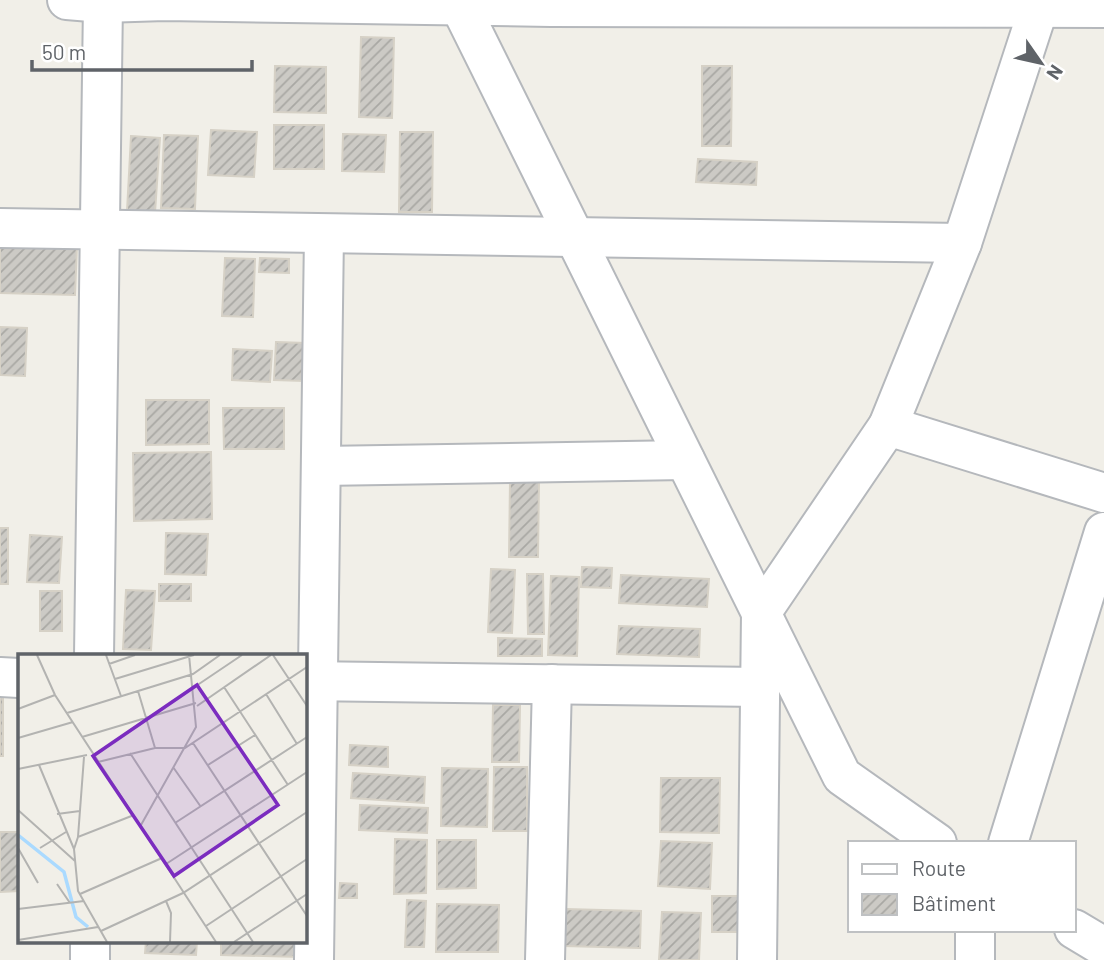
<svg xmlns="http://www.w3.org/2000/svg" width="1104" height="960" font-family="Barlow,sans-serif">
	<defs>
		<pattern id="building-hatch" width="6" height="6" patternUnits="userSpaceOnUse" patternTransform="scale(1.75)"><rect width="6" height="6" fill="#cccac5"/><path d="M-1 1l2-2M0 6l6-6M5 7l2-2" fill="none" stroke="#a9a8a4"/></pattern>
	</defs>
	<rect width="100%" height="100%" fill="#f1efe8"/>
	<g fill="url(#building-hatch)" stroke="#d6d1c6" stroke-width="2">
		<path d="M361,37L394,38L392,118L359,117Z"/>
		<path d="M275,66L326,67V113L274,112Z"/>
		<path d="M702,66H732L731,146H702Z"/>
		<rect x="274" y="125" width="50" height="44"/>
		<path d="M211,130L257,132L254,177L208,175Z"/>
		<path d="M400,132H433L432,212H399Z"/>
		<path d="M343,134L386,135L384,172L342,171Z"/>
		<path d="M164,135L198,136L195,209L161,208Z"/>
		<path d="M131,136L160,138L155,213L127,211Z"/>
		<path d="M698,159L757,162L756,185L696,182Z"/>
		<path d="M0,243L77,245L75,295L0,293Z"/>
		<path d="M225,258L255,259L253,317L222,316Z"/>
		<path d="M260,258L289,259V273L259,272Z"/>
		<path d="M0,327L27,328L25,376L0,375Z"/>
		<path d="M276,342L306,343L304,381L274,380Z"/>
		<path d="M233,349L272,351L270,382L232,380Z"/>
		<path d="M146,400H209V444L146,445Z"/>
		<path d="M223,408H284V449H224Z"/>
		<path d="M211,452L212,519L134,521L133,453Z"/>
		<path d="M510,481H539L538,557H509Z"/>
		<rect x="0" y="528" width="8" height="56"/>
		<path d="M166,533L208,534L206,575L165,574Z"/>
		<path d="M30,535L62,537L59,583L27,582Z"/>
		<path d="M582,567L612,568L611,588L581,587Z"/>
		<path d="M491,569L515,570L512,633L488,632Z"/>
		<path d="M527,574H543L544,634H528Z"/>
		<path d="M621,575L709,579L707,607L619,603Z"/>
		<path d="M551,576L579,577L577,656L548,655Z"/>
		<rect x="159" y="584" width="32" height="17"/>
		<path d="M126,590L155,591L151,650L123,649Z"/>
		<rect x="40" y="591" width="22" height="40"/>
		<path d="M619,626L700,629L699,657L617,654Z"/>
		<path d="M498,638L542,639V656H498Z"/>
		<rect x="0" y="695" width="3" height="61"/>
		<path d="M493,705H520L519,762H492Z"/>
		<path d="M350,745L388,747V767L349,765Z"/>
		<path d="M494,767H527V831H493Z"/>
		<path d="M442,768L488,769L487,827L441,826Z"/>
		<path d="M353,773L425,777L424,803L351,798Z"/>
		<path d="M661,778H720L719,833L660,832Z"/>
		<path d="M360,805L428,808L427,833L359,830Z"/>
		<path d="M0,832H19V891L0,892Z"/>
		<path d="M395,839L427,840L426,893L394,894Z"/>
		<path d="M437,840H476V888L437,889Z"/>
		<path d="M661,841L712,843L710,889L658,886Z"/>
		<path d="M340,883L357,884V898H339Z"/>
		<rect x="712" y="896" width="38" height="36"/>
		<path d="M407,900L426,901L424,947H405Z"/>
		<path d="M437,904L499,905L498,952H436Z"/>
		<path d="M565,909L641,911L640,948L564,946Z"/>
		<path d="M662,912L701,913L699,960H659Z"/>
		<path d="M146,941H197L196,955L145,953Z"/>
		<path d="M221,941H301V957L221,955Z"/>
	</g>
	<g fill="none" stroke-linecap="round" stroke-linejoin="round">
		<g stroke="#b5b8bc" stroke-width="42">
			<g id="minor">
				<path d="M67,0L103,3L165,1L551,7L1104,8"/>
				<path d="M460,6L842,776L937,843"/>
				<path d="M0,228L962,243"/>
				<path d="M888,426L1104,493"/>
				<path d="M321,466L685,460"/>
				<path d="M94,656L103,3"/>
				<path d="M0,677L19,678"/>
				<path d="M304,681L760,687"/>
				<path d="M1008,843L1104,532"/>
				<path d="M1074,929L1104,947"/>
				<path d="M90,960V941"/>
				<path d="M314,960L324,234"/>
				<path d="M545,960L552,684"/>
				<path d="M757,960L761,613L888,426L962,243L1039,7"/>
				<path d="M975,960V930"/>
			</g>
		</g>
		<use href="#minor" stroke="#fff" stroke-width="38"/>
	</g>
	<g transform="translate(18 654)">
		<rect width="289" height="289" fill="#f1efe8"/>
		<path fill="none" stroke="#aadaff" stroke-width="3.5" d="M0,181L46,218L58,263L70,273"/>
		<path fill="none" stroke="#b3b3b1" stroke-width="2" d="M19,1L37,41L198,288M88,1L103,42M255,1L289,52M91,10L117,1M97,25L176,1M178,32L224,1M206,33L270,131M120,37L137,94M248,40L279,90M179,52L253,1M0,55L37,41M49,59L175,20L202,1M64,83L178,49M0,84L55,68M175,89L289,262M112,99L235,288M66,103L60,183L116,161M80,108L137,94H167L289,13M21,111L56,195M190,111L237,81M155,113L183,153M0,115L69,101M0,156L57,207M39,160L62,157M157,169L289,83M123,171L178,73L171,1M60,183L56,195L60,237L89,288M0,194L20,229M22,194L48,178M148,210L289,118M39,230L52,249M62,240L144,204M148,247L153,259L152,288M0,255L66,247M188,272L289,205M83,277L165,239L289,158M0,286L80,273M216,288L289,240"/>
		<path fill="#7b2cbf" fill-opacity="0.15" stroke="#7b2cbf" stroke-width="3.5" d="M179,31L260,151L156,222L75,102Z"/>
		<rect width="289" height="289" fill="none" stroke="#5f6368" stroke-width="3.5"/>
	</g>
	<rect x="848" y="841" width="228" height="91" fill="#ffffff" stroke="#bfc1c3" stroke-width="2"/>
	<rect x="862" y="864" width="35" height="10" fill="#ffffff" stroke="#bfc1c3" stroke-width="2"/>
	<text x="912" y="876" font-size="21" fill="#5f6368">Route</text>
	<rect x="862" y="894" width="35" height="21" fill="url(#building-hatch)" stroke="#bfc1c3" stroke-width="2"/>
	<text x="912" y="911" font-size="21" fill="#5f6368">Bâtiment</text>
	<g transform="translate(1041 63) rotate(124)" stroke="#ffffff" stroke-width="5" paint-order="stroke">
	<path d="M0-5L12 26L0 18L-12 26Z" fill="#5f6368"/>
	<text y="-10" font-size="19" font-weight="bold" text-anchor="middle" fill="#5f6368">N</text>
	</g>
	<path d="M32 60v10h220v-10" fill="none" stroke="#5f6368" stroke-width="3.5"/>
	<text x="42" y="60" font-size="21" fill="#5f6368" stroke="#ffffff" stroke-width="5" paint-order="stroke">50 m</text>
</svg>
